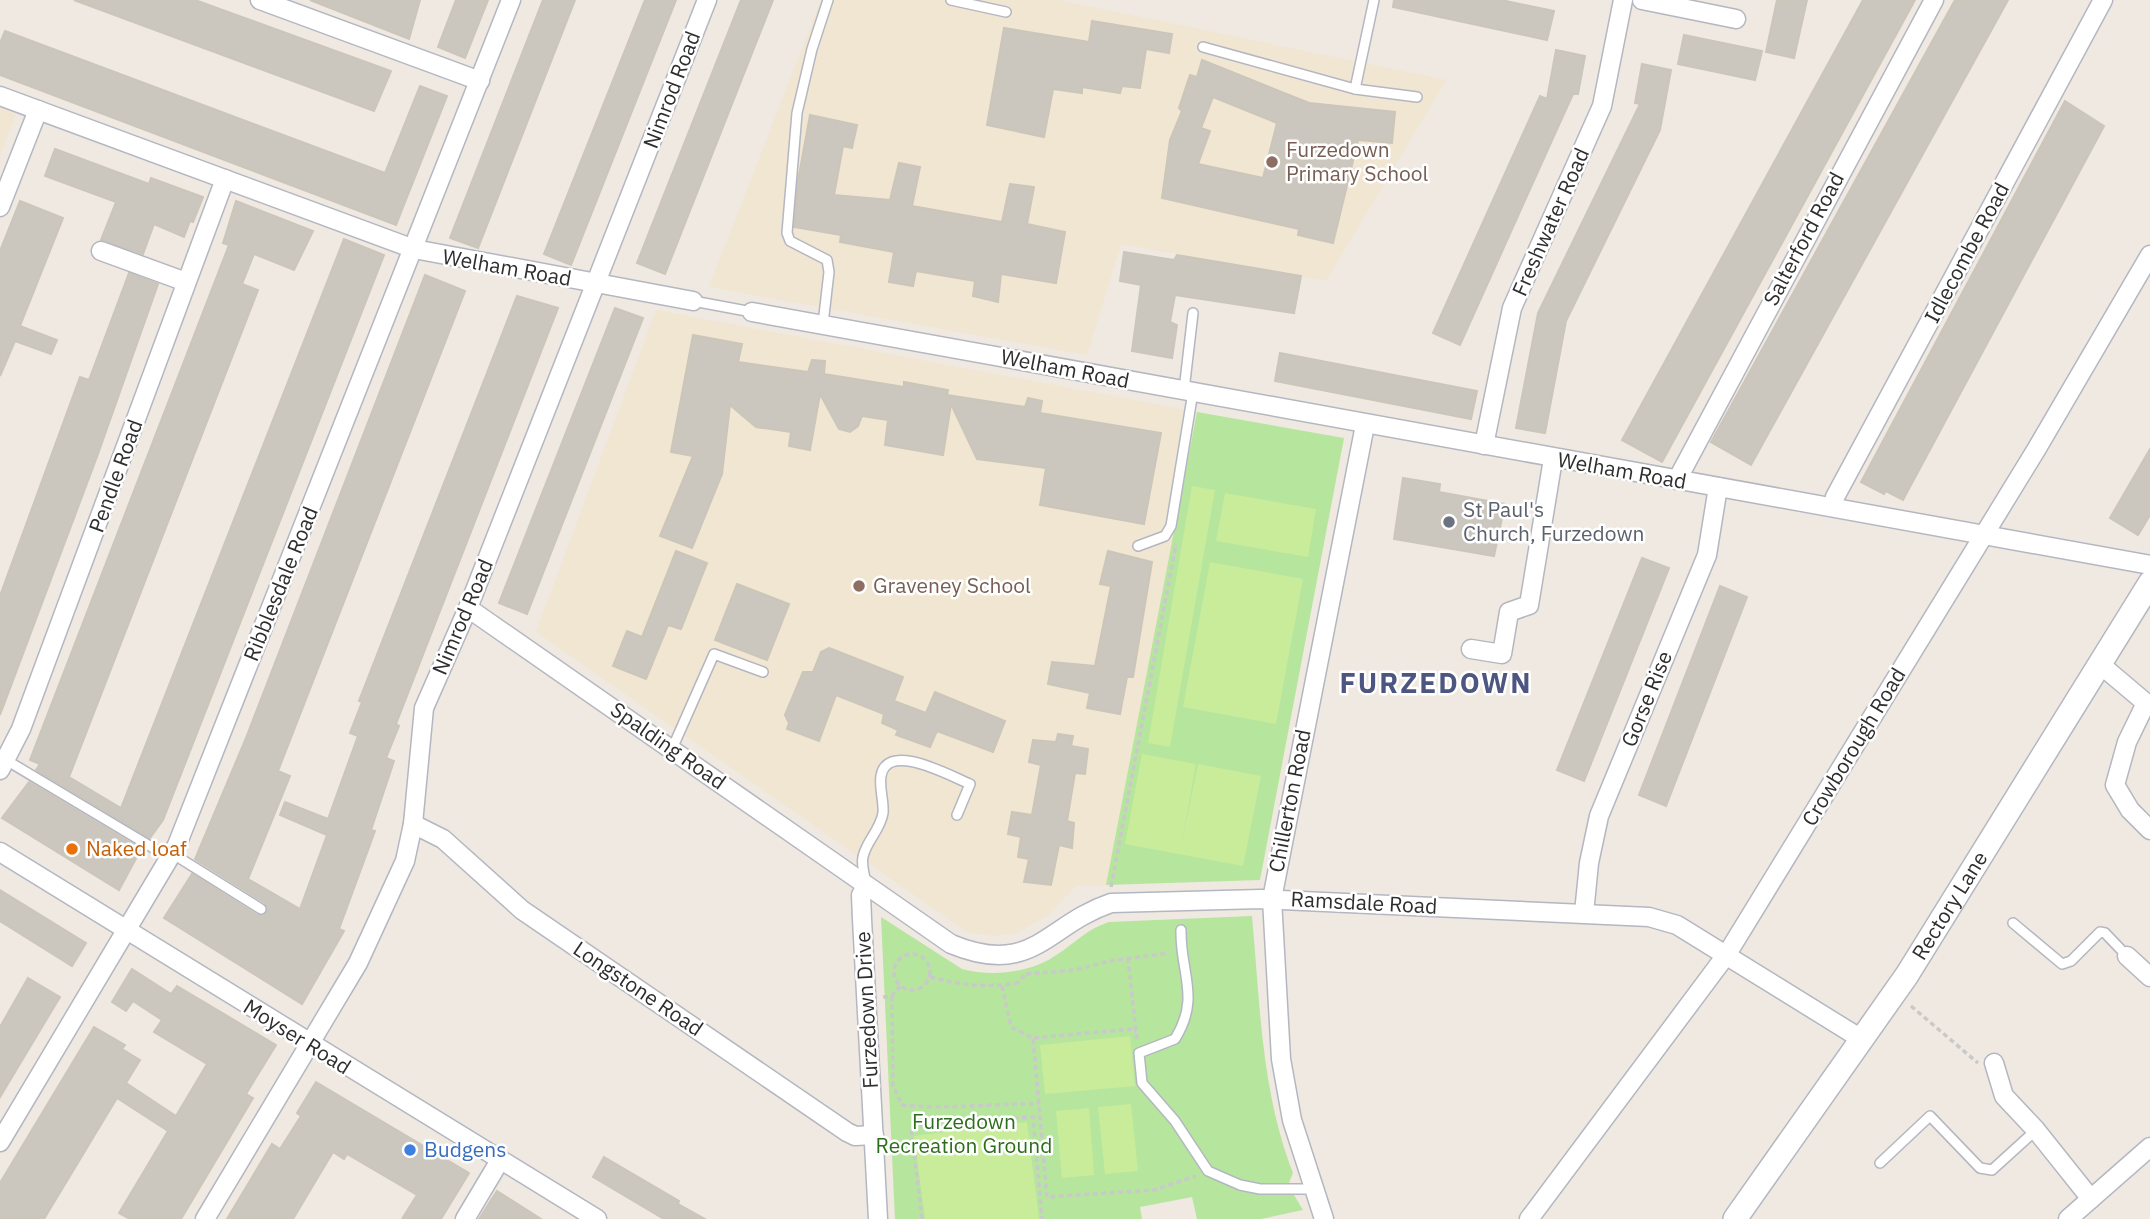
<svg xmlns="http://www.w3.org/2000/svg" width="2150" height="1219" font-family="'IBM Plex Sans',sans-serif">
	<rect width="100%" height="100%" fill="#efe9e1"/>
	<g fill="#f0e6d1">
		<path d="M821,0H1058L1446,80L1326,281L1121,244L1087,355L709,287Z"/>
		<path d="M0,108L16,114L0,156Z"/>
		<path d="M656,310L1197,412L1106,885L1076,886L1047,916L1019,932L993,936L967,932L536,632Z"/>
	</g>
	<g fill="#b6e59e">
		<path d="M1197,412L1344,438L1260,880L1106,885Z"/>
		<path d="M1252,916C1260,1003 1261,1091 1293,1173L1288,1185L1303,1210L1261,1219H1197L1192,1197L1140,1207L1142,1219H895L881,917L962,969C993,977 1031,973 1058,954C1076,942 1087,929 1109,922Z"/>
	</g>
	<g fill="#c9ec9a">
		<path d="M1192,486L1215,490L1170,747L1148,743Z"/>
		<path d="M1225,493L1316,509L1308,557L1216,541Z"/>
		<path d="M1210,562L1303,579L1276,724L1183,707Z"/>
		<path d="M1142,754L1196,764L1181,847L1198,764L1261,776L1243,866L1125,844Z"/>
		<path d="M1130,1036L1135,1086L1045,1094L1040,1045Z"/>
		<path d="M1131,1104L1138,1171L1105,1174L1098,1107Z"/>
		<path d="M1089,1108L1094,1175L1062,1178L1056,1111Z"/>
		<path d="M1027,1122L1039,1219H925L914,1136Z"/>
	</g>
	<g fill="#cbc7bf" stroke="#cbc5ba" stroke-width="2" fill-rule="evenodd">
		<path d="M74,0H195L391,71L374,111Z"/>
		<path d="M310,0H420L409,39Z"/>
		<path d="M456,0H488L465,58L438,47Z"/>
		<path d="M543,0H575L478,248L450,238Z"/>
		<path d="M645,0H676L571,265L544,254Z"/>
		<path d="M741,0H773L665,274L637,263Z"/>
		<path d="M1394,0H1501L1554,11L1547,40L1393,7Z"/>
		<path d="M1777,0H1807L1794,58L1766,52Z"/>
		<path d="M1863,0H1915L1662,462L1622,440Z"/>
		<path d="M1955,0H2008L1751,465L1711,442Z"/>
		<path d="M1092,21L1172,34L1169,53L1146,49L1140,88L1122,86L1120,93L1082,87V93L1053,89L1044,137L987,125L1004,28L1089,42Z"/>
		<path d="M5,31L385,173L420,86L447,96L396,225L0,75V43Z"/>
		<path d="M1684,35L1762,51L1755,80L1678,64Z"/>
		<path d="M1556,50L1585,56L1578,94H1573L1558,127L1460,345L1433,333L1540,96L1547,99Z"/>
		<path d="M1202,60L1309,103L1395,112L1392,143L1358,140L1333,243L1298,235L1299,229L1162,198L1170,140L1182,111L1179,108L1190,75L1197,77ZM1213,97L1277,123L1263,178L1198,164L1210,131L1201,128Z"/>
		<path d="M1642,64L1671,70L1660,130L1566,321L1545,433L1516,428L1538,313L1640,104L1635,103Z"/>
		<path d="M2065,101L2104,126L1903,500L1886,491L1884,494L1861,482Z"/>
		<path d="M810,115L857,125L852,148L843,146L834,195L890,200L899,163L920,167L912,206L1002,222L1010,184L1034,187L1027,224L1065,232L1056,283L1001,274L998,302L973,296L975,281L916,271L913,286L889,282L894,252L840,242L841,235L794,227L798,181Z"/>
		<path d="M55,149L149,184L151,178L203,197L193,222L190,221L184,237L154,224L143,254L101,240L116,202L45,176Z"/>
		<path d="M20,201L63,218L20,326L57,340L51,354L15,341L0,376V251Z"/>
		<path d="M236,201L313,231L294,270L254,254L242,284L258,290L69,777L121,808L344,239L384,255L163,820L150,838L36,770L40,764L30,760L229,245L223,243Z"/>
		<path d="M1124,252L1174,260L1177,255L1301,276L1294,313L1175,295L1170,322L1177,325L1172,358L1132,351L1141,285L1120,281Z"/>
		<path d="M129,273L158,284L98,454L0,715V596L80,377L89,380Z"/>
		<path d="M425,275L465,291L278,771L290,776L248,879L300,909L327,835L280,815L285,802L328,819L358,736L350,733L362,702L359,701L517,296L558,308L396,724L399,726L386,758L394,761L371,830L375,831L339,929L344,931L302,1004L164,918L192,874L257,915L267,912L265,903L195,859L246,738Z"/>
		<path d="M615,308L643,318L527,614L499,603Z"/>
		<path d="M693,335L742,344L738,362L808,372L812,360L825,361L824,374L904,387V382L948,390L947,395L1025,407L1028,398L1042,401L1040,413L1161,433L1144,524L1040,505L1046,468L977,459L951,404L943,455L885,445L888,420L862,416L858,426L850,432L839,429L820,394L810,450L789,446L791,432L756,427L730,405L722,474L692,548L660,536L693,456L671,452Z"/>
		<path d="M1280,353L1477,391L1471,419L1275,381Z"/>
		<path d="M2150,449V515L2138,535L2110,518Z"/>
		<path d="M1403,478L1440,484L1439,492L1505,504L1494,556L1394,539Z"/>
		<path d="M676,551L707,563L681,629L668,625L646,679L613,666L627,631L642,637Z"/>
		<path d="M1108,551L1152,562L1133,677H1127L1120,714L1087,708L1090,693L1048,684L1052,662L1095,666L1111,586L1100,584Z"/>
		<path d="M1642,558L1669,568L1584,781L1557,770Z"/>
		<path d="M737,584L789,604L767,660L715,640Z"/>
		<path d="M1720,586L1747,597L1666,806L1639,795Z"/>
		<path d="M829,648L903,677L894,701L926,713L935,692L1005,721L993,752L937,731L930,747L896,735L898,730L882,723L884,714L836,695L819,741L787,729L789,723L785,715L803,672H813L821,652Z"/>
		<path d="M1058,734L1073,736L1071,746L1088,749L1085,774L1075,773L1067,821L1074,823L1072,848L1059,845L1051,885L1024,882L1029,859L1018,857L1021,837L1008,834L1012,812L1032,815L1041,765L1029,762L1033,740L1056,742Z"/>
		<path d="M29,782L141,849L119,890L2,818Z"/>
		<path d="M0,890L86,943L72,966L0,921Z"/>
		<path d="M132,969L171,994L177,986L276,1045L246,1094L253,1098L181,1219H130L119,1213L168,1131L117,1098L44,1219H0V1183L94,1027L125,1045L122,1049L140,1060L126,1083L176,1116L207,1064L154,1032L162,1020L133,1001L126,1011L112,1002Z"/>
		<path d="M28,978L60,997L0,1097V1027Z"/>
		<path d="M316,1082L469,1173L441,1219H402L417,1195L347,1154L344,1159L333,1152L293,1219H227L272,1144L280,1149L301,1116L297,1113Z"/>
		<path d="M604,1157L679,1201L678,1204L705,1219H664L593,1177Z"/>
		<path d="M497,1191L541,1219H479Z"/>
	</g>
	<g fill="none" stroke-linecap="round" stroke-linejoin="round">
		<g stroke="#b4b7c1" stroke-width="12">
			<g id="lane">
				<path d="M951,0L1006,12"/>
				<path d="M1203,47L1355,89L1374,0"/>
				<path d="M1355,89L1417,97"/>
				<path d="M693,301L752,312"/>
				<path d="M823,324L829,272L827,260L790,241L787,233L797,113L812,49L828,0"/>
				<path d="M1184,390L1193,313"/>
				<path d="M1138,546L1165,536L1171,526L1193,392"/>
				<path d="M672,749L714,654L763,672"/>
				<path d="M6,760L170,858"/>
				<path d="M173,854L261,909"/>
				<path d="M866,884C865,876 861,865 863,857C866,841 880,831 883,813C884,801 879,788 881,776C887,740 952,777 970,784L957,815"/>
				<path d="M2013,923L2062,964L2071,961L2100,932L2105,933L2127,956"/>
				<path d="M1181,930C1180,973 1201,997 1175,1039L1139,1053L1142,1083L1175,1121L1208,1171L1240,1185L1260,1189H1314"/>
				<path d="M1880,1163L1930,1116L1980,1168L1992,1170L2036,1130"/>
			</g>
		</g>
		<g stroke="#b4b7c1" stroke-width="21">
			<g id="street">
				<path d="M260,0L480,81"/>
				<path d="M1642,0L1736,19"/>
				<path d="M0,96L414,249L693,301"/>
				<path d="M0,207L38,110"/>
				<path d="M101,251L186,282"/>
				<path d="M752,312L2150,565"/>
				<path d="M1484,445L1512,308L1602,106L1623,0"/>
				<path d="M1677,480L1934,0"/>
				<path d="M1833,507L1835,497L2103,0"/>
				<path d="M468,608L951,944C1033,978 1046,925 1111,903L1261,899L1649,917L1677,925L1863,1040"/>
				<path d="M1471,649L1502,654L1509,612L1529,605L1553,459"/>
				<path d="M2101,665L2146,703L2127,742L2115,785L2130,810L2150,830"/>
				<path d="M0,770L21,729L225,179"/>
				<path d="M413,824L443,839L522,910L847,1132L855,1136L874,1135"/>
				<path d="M0,852L597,1219"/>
				<path d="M866,886L861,895L862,919L878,1219"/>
				<path d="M1584,913L1589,863L1599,816L1707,555L1718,487"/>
				<path d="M2127,956L2150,977"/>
				<path d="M1994,1063L2004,1096L2036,1130L2091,1199"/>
				<path d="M0,1142L177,845L511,0"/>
				<path d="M205,1219L358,963L405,861L413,824L424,708L468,608L707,0"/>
				<path d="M465,1219L499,1162"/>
				<path d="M1324,1219L1292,1120L1281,1059L1272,899L1365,425"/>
				<path d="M1529,1219L1727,954L2036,450L2150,255"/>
				<path d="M2068,1219L2150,1147"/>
			</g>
		</g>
		<g stroke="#b4b7c1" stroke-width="26">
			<g id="secondary">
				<path id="s1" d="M1735,1219L1907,975L2150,583"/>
			</g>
		</g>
		<g stroke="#c9c9c9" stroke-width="3.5" stroke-dasharray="5 3.5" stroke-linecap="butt">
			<path d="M1111,887L1176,544"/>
			<circle cx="912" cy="972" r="18"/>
			<path d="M1128,958L1137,1041"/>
			<path d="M1026,974L1075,970L1109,961L1169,953"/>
			<path d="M930,977C961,985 985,988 1017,983L1026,974"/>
			<path d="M1002,986L1011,1027L1033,1038L1047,1197L1154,1190L1196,1176"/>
			<path d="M892,996L893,1085L902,1105C948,1110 993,1103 1039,1104"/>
			<path d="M883,997L892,996L900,986"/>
			<path d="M1911,1006L1978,1063"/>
			<path d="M1034,1038L1131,1029L1136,1032"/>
			<path d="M922,1219L911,1127L1033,1117L1042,1219"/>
		</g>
		<use href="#lane" stroke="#fff" stroke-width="9"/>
		<use href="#street" stroke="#fff" stroke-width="18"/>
		<use href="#secondary" stroke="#fff" stroke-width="23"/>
	</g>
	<g fill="#8d6e63" stroke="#fff" stroke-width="2.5">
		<circle cx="1272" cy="162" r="7"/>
		<circle cx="859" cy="586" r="7"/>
	</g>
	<circle fill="#6b7280" stroke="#fff" stroke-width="2.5" cx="1449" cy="522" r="7"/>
	<circle fill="#e8710a" stroke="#fff" stroke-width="2.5" cx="72" cy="849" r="7"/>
	<circle fill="#3f7fe0" stroke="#fff" stroke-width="2.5" cx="410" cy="1150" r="7"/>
	<g text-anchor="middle" stroke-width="5" stroke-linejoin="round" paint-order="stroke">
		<g font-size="21" fill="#2e2e2e" stroke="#fff">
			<text transform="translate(672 90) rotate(-69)" y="7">Nimrod Road</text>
			<text transform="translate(1551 222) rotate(-66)" y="7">Freshwater Road</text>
			<text transform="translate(1804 239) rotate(-62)" y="7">Salterford Road</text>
			<text transform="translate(1967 253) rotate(-62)" y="7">Idlecombe Road</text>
			<text transform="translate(507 268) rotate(10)" y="7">Welham Road</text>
			<text transform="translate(1065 369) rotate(11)" y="7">Welham Road</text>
			<text transform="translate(1622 471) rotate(10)" y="7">Welham Road</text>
			<text transform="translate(116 476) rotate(-70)" y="7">Pendle Road</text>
			<text transform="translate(281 584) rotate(-68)" y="7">Ribblesdale Road</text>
			<text transform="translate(463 617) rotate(-67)" y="7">Nimrod Road</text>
			<text transform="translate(1647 699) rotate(-68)" y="7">Gorse Rise</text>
			<text transform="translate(668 746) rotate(35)" y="7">Spalding Road</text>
			<text transform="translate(1854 747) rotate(-59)" y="7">Crowborough Road</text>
			<text transform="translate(1290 801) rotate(-79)" y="7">Chillerton Road</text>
			<text transform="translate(1364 903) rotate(3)" y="7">Ramsdale Road</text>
			<text dy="7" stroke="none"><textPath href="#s1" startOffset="380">Rectory Lane</textPath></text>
			<text transform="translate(638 989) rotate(34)" y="7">Longstone Road</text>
			<text transform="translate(867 1010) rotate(-93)" y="7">Furzedown Drive</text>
			<text transform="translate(297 1037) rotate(32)" y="7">Moyser Road</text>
		</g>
		<g font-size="21" fill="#785e54" stroke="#fff" text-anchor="start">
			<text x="1286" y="157">Furzedown<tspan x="1286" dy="24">Primary School</tspan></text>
			<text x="873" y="593">Graveney School</text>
		</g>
		<g font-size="21" fill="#5b616d" stroke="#fff" text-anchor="start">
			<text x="1463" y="517">St Paul's<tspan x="1463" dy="24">Church, Furzedown</tspan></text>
		</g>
		<g font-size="21" fill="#c56008" stroke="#fff" text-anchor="start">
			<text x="86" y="856">Naked loaf</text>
		</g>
		<g font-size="21" fill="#2c6e1b" stroke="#fff">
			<text x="964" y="1129">Furzedown<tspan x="964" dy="24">Recreation Ground</tspan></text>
		</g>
		<g font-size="21" fill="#366cbe" stroke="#fff" text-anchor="start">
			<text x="424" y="1157">Budgens</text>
		</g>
		<g font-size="28" font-weight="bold" letter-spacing="2" fill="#4d5680" stroke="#fff">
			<text x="1436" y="693">FURZEDOWN</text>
		</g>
	</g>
</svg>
